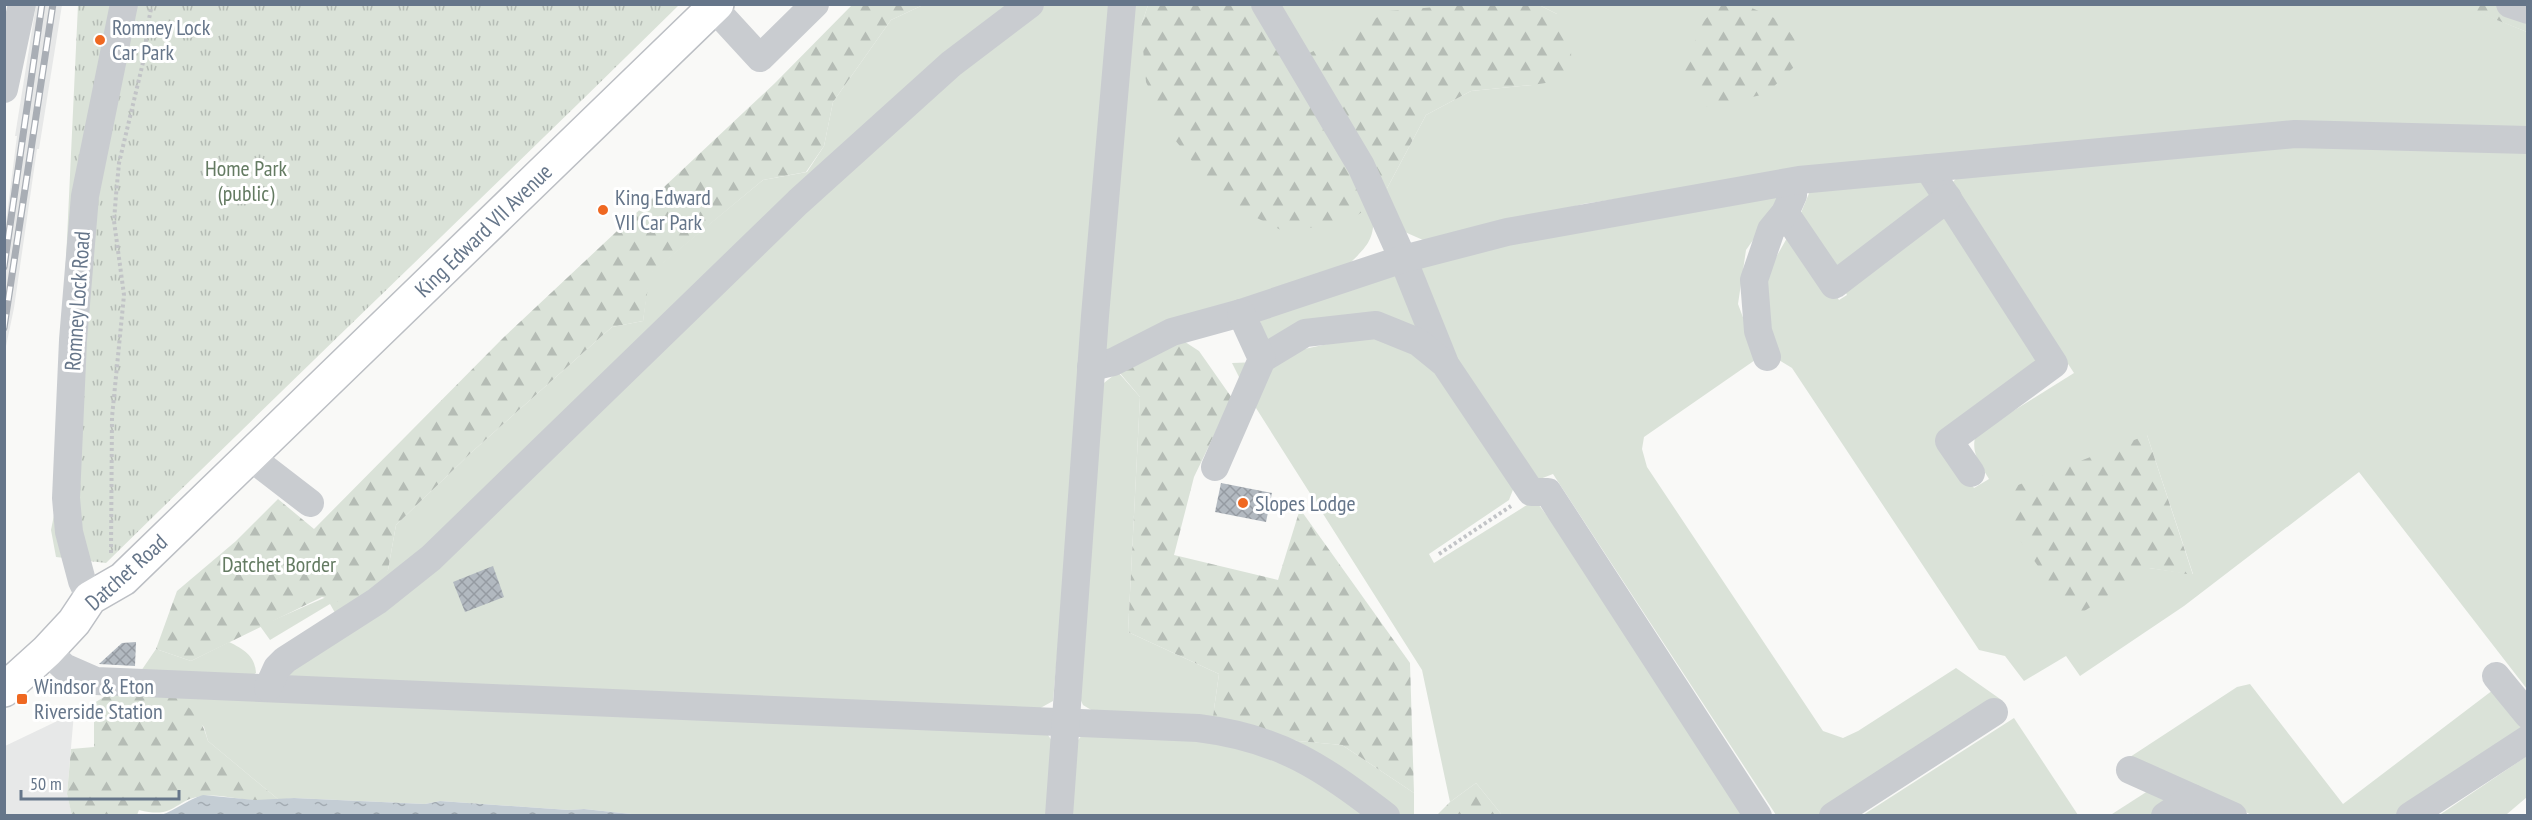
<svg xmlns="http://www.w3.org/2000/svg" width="2532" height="820" font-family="'PT Sans Narrow',sans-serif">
	<defs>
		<pattern id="forest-firs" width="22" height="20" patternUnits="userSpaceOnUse" patternTransform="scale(1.5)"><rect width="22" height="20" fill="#dae2d8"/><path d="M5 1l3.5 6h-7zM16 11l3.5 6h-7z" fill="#b5bcb5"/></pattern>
		<pattern id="park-tufts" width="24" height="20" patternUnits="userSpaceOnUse" patternTransform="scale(1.5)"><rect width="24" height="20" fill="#dae2d8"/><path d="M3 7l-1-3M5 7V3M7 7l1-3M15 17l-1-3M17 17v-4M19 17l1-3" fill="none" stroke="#b5bcb5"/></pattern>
		<pattern id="water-ripples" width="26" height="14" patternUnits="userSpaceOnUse" patternTransform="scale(1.5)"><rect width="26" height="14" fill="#c4cdd4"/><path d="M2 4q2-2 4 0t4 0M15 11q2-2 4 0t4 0" fill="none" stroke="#a3abb2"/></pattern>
		<pattern id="building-cross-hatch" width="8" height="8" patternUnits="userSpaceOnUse" patternTransform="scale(1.5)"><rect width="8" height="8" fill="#b2b9c0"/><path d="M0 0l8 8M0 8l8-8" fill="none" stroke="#959ba2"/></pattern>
	</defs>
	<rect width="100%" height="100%" fill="#f9f9f7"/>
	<g fill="#e7e8e8">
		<path d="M36,5H62L39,149H37L14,308L5,351V230L17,136H15Z"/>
		<path d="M74,713L67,794L72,815L5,816V746Z"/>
	</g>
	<g fill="#dae2d8" fill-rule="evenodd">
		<path d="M2459,4L2527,32V131L1682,189L1583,204L1477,233L1423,240L1398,229L1383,196L1426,115L1471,91L1532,85L1557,14L1539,5Z"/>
		<path d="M923,5H1022L451,534L338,618L330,604L270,640L260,626L388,570L396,525L474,450L612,327L643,321L649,274L763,180L807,172L824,146L833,102L891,20Z"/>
		<path d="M1041,5H1115L1053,701L1035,711L288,680V665L384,604L929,88Z"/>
		<path d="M1126,5H1148L1141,26L1373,204C1375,238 1372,242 1347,266L1107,353L1097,343Z"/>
		<path d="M1276,5H1459L1445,7L1304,56Z"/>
		<path d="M2527,145V689L2359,472L2184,606L2080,676L2066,656L2024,681L2005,656L1979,650L1792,368L1774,357L1765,291L1771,266L1791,231L1839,300L1847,295L1842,285L1939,215L1955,218L2044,362L1941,439L1974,488L1989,479C1980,463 1970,453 1976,434L2074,373L1962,203L1953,182L1962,172L2259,147ZM2147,435L2193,574H2192L2149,568Z"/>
		<path d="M1914,173L1936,193L1842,269L1830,266L1798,220L1810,191Z"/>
		<path d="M1781,194L1773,212L1746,250L1738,304L1758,358L1644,437L1642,449L1647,467L1823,731L1843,738L1858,731L1956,668L2003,701L1830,815H1776L1553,474L1540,479L1527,472L1451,360L1419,273L1425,257Z"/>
		<path d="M1391,267L1427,338L1266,340L1256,308Z"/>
		<path d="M1351,339H1380L1409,347L1438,368L1514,487L1509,500L1429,554L1434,563L1535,500L1571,547L1746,815H1502L1476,783L1450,802L1422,670L1249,397L1232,363L1260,362L1295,351Z"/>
		<path d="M1118,372L1140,397L1128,632L1219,674L1212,723L1098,714L1083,705L1075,687L1100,386Z"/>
		<path d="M229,642C243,649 255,655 256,673L248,678L141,671L156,649L191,661Z"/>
		<path d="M2250,684L2343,804L2493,690L2527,725L2412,815H2252L2155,771L2130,757L2237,687Z"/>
		<path d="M177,693L1042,726L1052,741L1051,815H641L584,809L569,810L440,801L425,804L294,798L279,800L208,741L204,727L177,702Z"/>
		<path d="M2014,718L2078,815H1863Z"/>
		<path d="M1082,735L1247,743L1379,816H1068L1075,744Z"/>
		<path d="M1276,739L1342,745L1414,793V815H1399Z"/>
		<path d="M2527,756V797L2507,814L2508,815L2438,816Z"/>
		<path d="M2151,789L2171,795L2157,815L2109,816Z"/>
	</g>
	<g fill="url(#forest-firs)">
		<path d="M852,5H923L891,20L833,102L824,146L806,172L763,180L650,274L643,321L612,327L474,450L396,525L388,570L348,605L322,597L191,661L156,649L177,591L236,541L278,499L314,529L504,337L775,83Z"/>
		<path d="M1148,5H1257L1373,204L1344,225L1281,230L1225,202L1175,140L1146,82L1141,26Z"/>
		<path d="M1459,5H1539L1557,14L1571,51L1572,79L1532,85L1471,91L1426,115L1383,196L1304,56L1389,11Z"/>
		<path d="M1718,5H1745L1781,21L1798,43L1797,64L1766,94L1705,107L1682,73L1703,22Z"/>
		<path d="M2459,5H2527V32Z"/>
		<path d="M1179,338L1199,351L1232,398L1194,477L1174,555L1278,580L1300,509L1410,663L1414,793L1342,745L1276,739L1212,723L1219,674L1128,632L1140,397L1119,372Z"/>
		<path d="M2147,435L2193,575L2149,568L2074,618L2015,533L2013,487Z"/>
		<path d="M177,693L178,702C195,708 203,723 208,741L279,800C271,800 263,801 255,800C238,800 221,794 204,796C174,798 177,820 139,810L137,815L72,816L67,794L71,749L94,747V703L109,694Z"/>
		<path d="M1476,783L1502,815H1437L1450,802Z"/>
	</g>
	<path fill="url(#park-tufts)" d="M78,5H679C489,192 296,376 106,563L56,557L51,530L54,515Z"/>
	<path fill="url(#water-ripples)" d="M203,795L255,800L294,798L425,804L440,801L569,810L584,809L641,815H681H161C176,810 187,800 203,795Z"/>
	<g fill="url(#building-cross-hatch)">
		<path d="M1221,483L1272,493L1266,522L1215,512Z"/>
		<path d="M493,566L504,597L465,612L453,582Z"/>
		<path d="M136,642L135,666L99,664L122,643Z"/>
	</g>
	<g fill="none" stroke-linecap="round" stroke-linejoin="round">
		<g stroke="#bcbfc4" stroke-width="36">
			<g id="major">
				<path id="s1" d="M4,690L47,651L74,622L90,598L123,579L717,4"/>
			</g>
		</g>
		<g stroke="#c2c4c7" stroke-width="4" stroke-dasharray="3 3" stroke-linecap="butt">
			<path d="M111,553L112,417L124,295L114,221L116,195L119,163L146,50V34L152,4"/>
			<path d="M1439,554L1511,506"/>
		</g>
		<g stroke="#c9ccd0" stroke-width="28">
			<path d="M1265,4L1361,166L1403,259L1444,361"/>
			<path d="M2510,4L2528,10"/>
			<path d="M714,8L760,58L815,4"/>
			<path d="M4,89L22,4"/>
			<path d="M1928,168L2054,364L1949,441L1971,473"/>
			<path d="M1785,213L1834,285L1948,198"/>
			<path d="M1767,357L1758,331L1754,280L1771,230L1785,213L1793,195"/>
			<path d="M1262,359L1305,333L1376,325L1418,342L1445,364L1531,492H1548L1758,816"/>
			<path d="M1091,367L1113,362L1172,332L1241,313L1403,259L1507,232L1799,180L2295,134L2528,140"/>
			<path d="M249,456L310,503"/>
			<path d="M1215,467L1262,359L1241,313"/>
			<path d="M90,598L82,581L69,532L66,498L73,340L85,196L124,4"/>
			<path d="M47,651L64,667L96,681L1198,728C1280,738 1322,767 1386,816"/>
			<path d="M2496,676L2528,715"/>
			<path d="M268,688L277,668L285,660L377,601L431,558L798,202L951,64L1030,4"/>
			<path d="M2130,770L2233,816"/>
			<path d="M1059,816L1095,316L1122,4"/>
			<path d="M1833,816L1994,712"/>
			<path d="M2165,816L2192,798"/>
			<path d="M2410,816L2528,739"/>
		</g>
		<use href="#major" stroke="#fff" stroke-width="33"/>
		<g stroke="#a9aeb5" stroke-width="7">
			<g id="rail">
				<path d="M4,267L42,4"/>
				<path d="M4,328L53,4"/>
			</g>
		</g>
		<use href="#rail" stroke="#fff" stroke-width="4.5" stroke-dasharray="14" stroke-linecap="butt"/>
	</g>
	<g fill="#ef6821" stroke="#fff" stroke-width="2">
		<circle cx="100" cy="40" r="6"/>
		<circle cx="603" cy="210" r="6"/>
		<circle cx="1243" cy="503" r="6"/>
		<rect x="16" y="693" width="12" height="12" rx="3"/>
	</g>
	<g text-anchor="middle" stroke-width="6" stroke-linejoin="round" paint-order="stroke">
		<g font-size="22" fill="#66768a" stroke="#fff" text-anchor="start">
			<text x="112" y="35">Romney Lock<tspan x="112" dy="25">Car Park</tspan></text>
			<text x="615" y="205">King Edward<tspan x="615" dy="25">VII Car Park</tspan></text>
			<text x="1255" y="511">Slopes Lodge</text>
			<text x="34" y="694">Windsor &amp; Eton<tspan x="34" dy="25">Riverside Station</tspan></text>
		</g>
		<g font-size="22" fill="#647b62" stroke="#fff">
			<text x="246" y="176">Home Park<tspan x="246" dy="25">(public)</tspan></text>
			<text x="279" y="572">Datchet Border</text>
		</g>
		<g font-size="22" fill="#66768a" stroke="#fff">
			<text dy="8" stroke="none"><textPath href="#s1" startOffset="666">King Edward VII Avenue</textPath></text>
			<text transform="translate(77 301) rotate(-86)" y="8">Romney Lock Road</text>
			<text transform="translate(126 572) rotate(-42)" y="8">Datchet Road</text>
		</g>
	</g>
	<rect width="2532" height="820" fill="none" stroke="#66768a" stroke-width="12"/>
	<path d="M21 790v9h158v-9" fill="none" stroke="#66768a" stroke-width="3"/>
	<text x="30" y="790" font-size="18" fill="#66768a" stroke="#ffffff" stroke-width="4.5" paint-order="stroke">50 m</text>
</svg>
